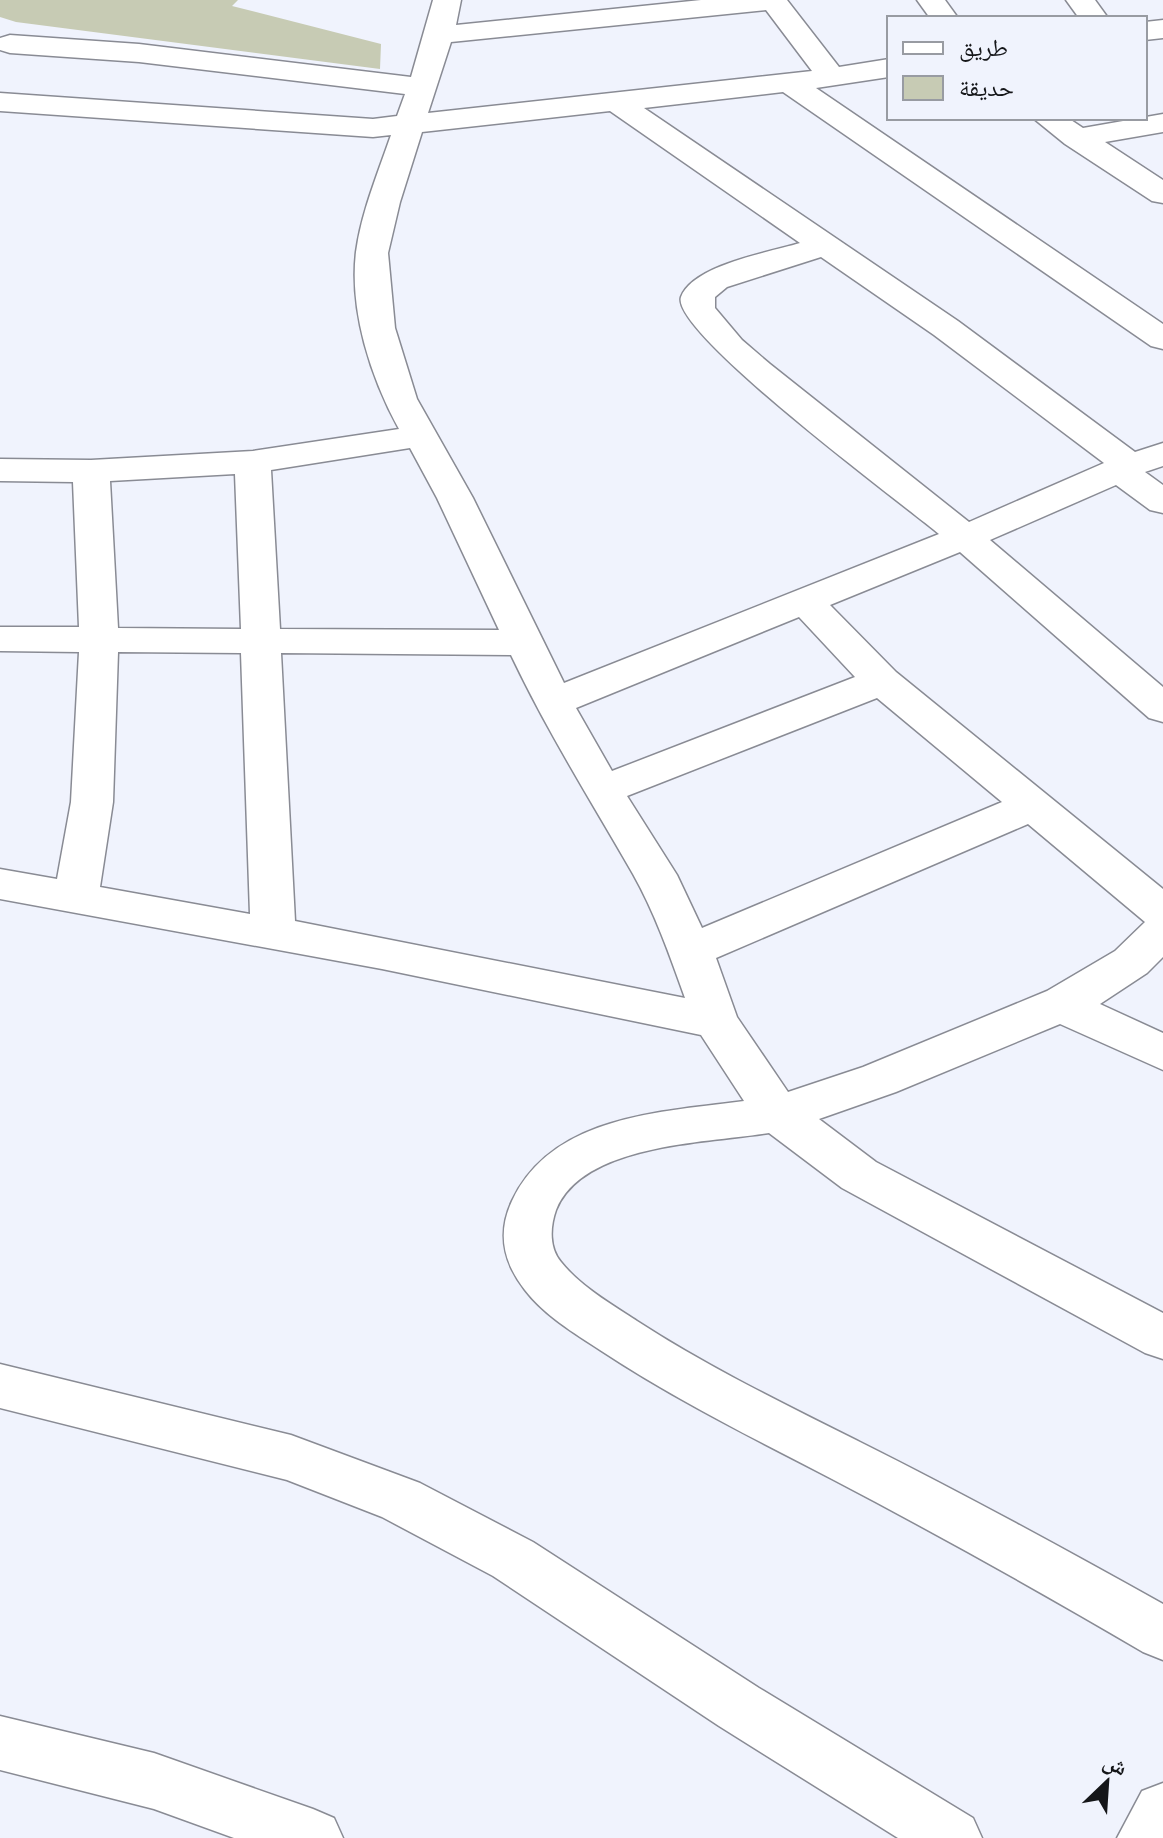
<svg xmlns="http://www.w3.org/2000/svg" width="1163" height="1838" font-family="Karla,'Noto Naskh Arabic',sans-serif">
	<rect width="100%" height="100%" fill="#f0f3fd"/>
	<path fill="#c7cbb4" d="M0,0H238L232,6L381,44L380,69L16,22L0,17Z"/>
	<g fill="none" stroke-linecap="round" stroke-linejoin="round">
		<g stroke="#898b94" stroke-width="3">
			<g id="minor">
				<path d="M433,0H461L456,25L701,0H787L839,67L889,59V77L816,88L1163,324V349L1151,346L783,92L644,108L958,321L1135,452L1163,443V466L1145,472L1163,485V513L1150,510L1116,485L990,540L1163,687V722L1149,718L960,552L830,605L896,672L1163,889V957L1147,973L1100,1004L1163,1033V1070L1060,1024L896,1092L819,1119L876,1162L1163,1313V1359L1145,1353L842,1188L769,1133C709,1143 583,1143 556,1210C550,1227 549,1248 561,1262C580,1286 611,1304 637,1321C708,1367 784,1404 860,1442C962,1493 1063,1548 1163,1604V1660L1143,1652C1041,1592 937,1534 832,1479C753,1438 674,1399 600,1350C574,1333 544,1315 525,1290C503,1262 497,1233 512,1201C552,1115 662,1112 744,1101L701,1035L382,969L0,899V869L57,879L71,802L79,652L0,651V627H79L73,482L0,481V459L91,460L253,451L399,429C371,378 349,311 356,252C361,213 378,173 391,135L373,137L0,111V93L373,119L397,116L405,94L139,62L10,53L0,50V38L10,35L139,44L411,77ZM766,10L812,71L428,113L451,42ZM610,111L800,243C770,252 693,265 681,297C669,331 904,505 939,534L564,683L473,498L417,399L395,328L388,253L400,202L422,132ZM821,257L934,335L1104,463L969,522L770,364L742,340L715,308V297L727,287ZM410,448L437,498L499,630L280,629L271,470ZM235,474L241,629L118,628L110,481ZM799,617L855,677L612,771L576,708ZM118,652L241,653L250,914L100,887L113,802ZM281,653L511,655C547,731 591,801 633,874C655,913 670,956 685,998L295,921ZM877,698L1002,802L702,928L677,875L627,796ZM1028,824L1145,922L1115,951L1047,991L863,1067L788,1092L737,1017L716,958Z"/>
				<path d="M917,0H945L958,18H930Z"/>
				<path d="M1066,0H1095L1108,18H1079Z"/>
				<path d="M1163,20V38L1145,40V22Z"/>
				<path d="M1163,114V132L1105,142L1163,180V203L1152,201L1065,144L1033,118H1068L1083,128Z"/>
				<path d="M0,1364L291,1435L420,1483L533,1542L759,1688L973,1818L982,1838H898L719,1726L493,1576L382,1517L287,1480L0,1408Z"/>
				<path d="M0,1716L154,1753L313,1809L334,1818L343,1838H234L154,1809L0,1770Z"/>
				<path d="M1163,1783V1838H1117L1142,1791Z"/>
			</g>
		</g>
		<use href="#minor" fill="#fff" fill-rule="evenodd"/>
	</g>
	<rect x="887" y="16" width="260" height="104" fill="#f0f3fd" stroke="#989ba2" stroke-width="2"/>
	<rect x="903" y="42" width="40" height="12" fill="#ffffff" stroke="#989ba2" stroke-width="2"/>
	<text x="959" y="56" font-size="24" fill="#151619">طريق</text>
	<rect x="903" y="76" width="40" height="24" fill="#c7cbb4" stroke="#989ba2" stroke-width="2"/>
	<text x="959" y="96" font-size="24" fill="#151619">حديقة</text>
	<g transform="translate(1107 1782) rotate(25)" stroke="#f0f3fd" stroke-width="6" paint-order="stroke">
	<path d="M0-6L14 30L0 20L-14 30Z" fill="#151619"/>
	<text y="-12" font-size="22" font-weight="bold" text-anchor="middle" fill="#151619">ش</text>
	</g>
</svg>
